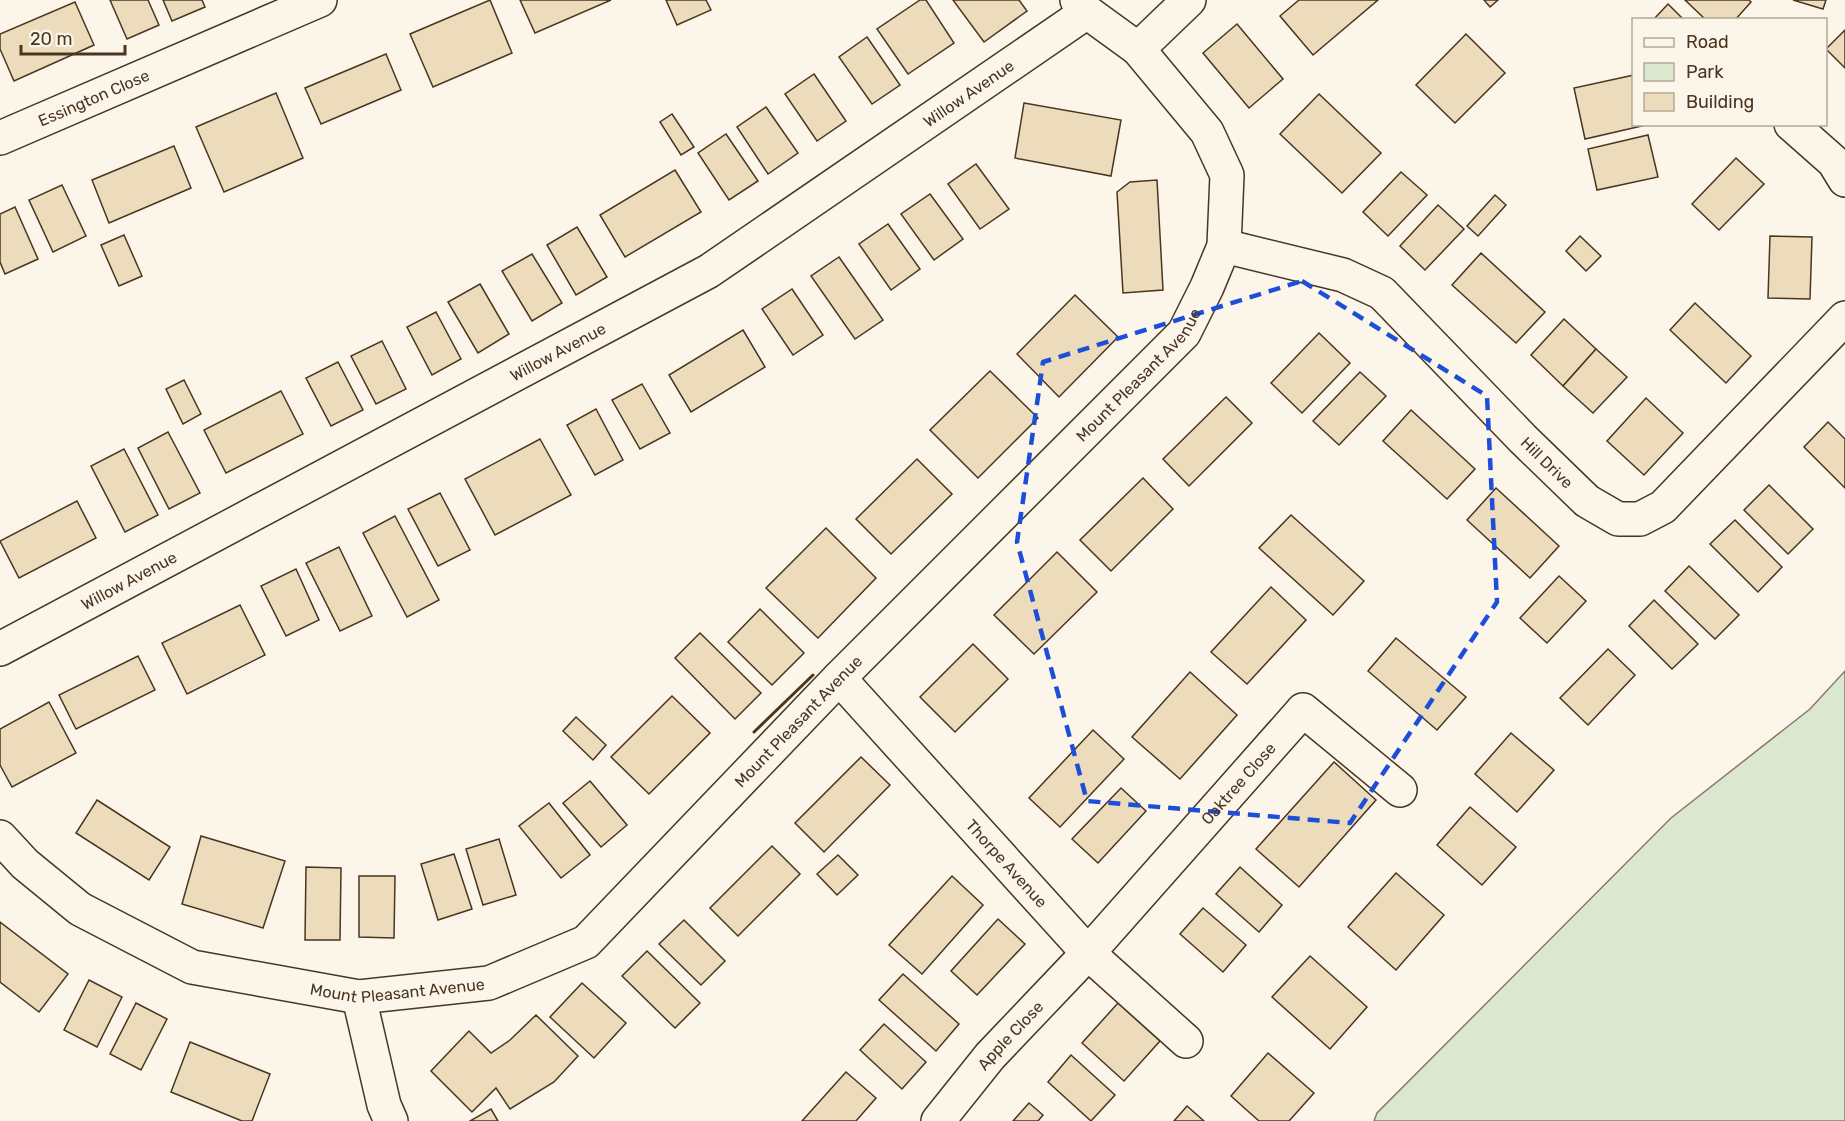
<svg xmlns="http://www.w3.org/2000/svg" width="1845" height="1121" font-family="Rubik,sans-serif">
	<rect width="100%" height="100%" fill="#fbf6e9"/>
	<path fill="#dce7d0" stroke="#887966" stroke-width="1.5" d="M1845,671V1121H1374L1377,1113L1671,818L1810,709Z"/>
	<g fill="#ecdcbc" stroke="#4a3520" stroke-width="1.5">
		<path d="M110,0H148L159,25L127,39Z"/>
		<path d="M163,0H202L205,7L172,21Z"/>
		<path d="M490,0L512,53L433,87L410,34Z"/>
		<path d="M520,0H611L535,33Z"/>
		<path d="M666,0H706L711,10L677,25Z"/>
		<path d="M920,0H926L954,43L908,74L877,29Z"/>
		<path d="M953,0H1019L1027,11L984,42Z"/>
		<path d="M1299,0H1378L1313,55L1280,16Z"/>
		<path d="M1484,0H1498L1490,7Z"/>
		<path d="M1685,0H1749L1751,2L1735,20H1706Z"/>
		<path d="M1793,0H1826L1823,9Z"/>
		<path d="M75,2L94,45L14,81L0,49V34Z"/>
		<path d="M1668,4L1684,20H1653Z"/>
		<path d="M1237,24L1283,79L1249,108L1203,53Z"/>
		<path d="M1845,30V68L1826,49Z"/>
		<path d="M1466,34L1505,73L1455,123L1416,85Z"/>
		<path d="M867,37L900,85L872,104L839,57Z"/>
		<path d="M386,54L401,90L321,124L305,88Z"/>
		<path d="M814,74L846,121L817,141L785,94Z"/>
		<path d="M1634,75V124L1646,125L1585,139L1574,88Z"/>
		<path d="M276,93L303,158L224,192L196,127Z"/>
		<path d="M1319,94L1381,153L1342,193L1280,134Z"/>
		<path d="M1024,103L1121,120L1111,176L1015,158Z"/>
		<path d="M766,107L798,153L768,174L737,127Z"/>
		<path d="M672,114L694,147L681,155L660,122Z"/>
		<path d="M726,134L758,181L729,200L698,153Z"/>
		<path d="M1648,135L1658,177L1597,190L1588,149Z"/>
		<path d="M174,146L191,188L109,223L92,180Z"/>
		<path d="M1736,158L1764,184L1719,230L1692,204Z"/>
		<path d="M976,164L1009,209L980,229L948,184Z"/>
		<path d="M675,170L701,212L625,257L600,215Z"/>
		<path d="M1401,172L1427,195L1388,236L1363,212Z"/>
		<path d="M1157,180L1163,290L1123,293L1117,192L1130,182Z"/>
		<path d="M62,185L86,236L53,252L29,200Z"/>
		<path d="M930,194L963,239L934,260L901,214Z"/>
		<path d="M1495,195L1506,205L1478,236L1467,226Z"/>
		<path d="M1438,205L1464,229L1425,270L1400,246Z"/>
		<path d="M15,207L38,259L5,274L0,262V214Z"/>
		<path d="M888,224L920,269L891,290L859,244Z"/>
		<path d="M577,227L607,277L576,295L547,245Z"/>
		<path d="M124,235L142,276L119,286L101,245Z"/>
		<path d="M1580,236L1601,256L1586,271L1566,251Z"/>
		<path d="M1770,236L1812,237L1810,299L1768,298Z"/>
		<path d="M1481,253L1545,312L1516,343L1452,285Z"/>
		<path d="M532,254L562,303L532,321L502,271Z"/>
		<path d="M839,257L883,320L855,339L811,276Z"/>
		<path d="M480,284L509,334L478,353L448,302Z"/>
		<path d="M792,289L823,335L793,355L762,309Z"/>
		<path d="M1075,295L1118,337L1059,397L1017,354Z"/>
		<path d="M1695,303L1751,356L1726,383L1670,330Z"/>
		<path d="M436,312L461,359L432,375L407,327Z"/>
		<path d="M1564,319L1596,349L1563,386L1531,355Z"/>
		<path d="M743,330L765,367L691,412L669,375Z"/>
		<path d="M1319,333L1350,363L1302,413L1271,383Z"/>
		<path d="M382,341L406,389L376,404L351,356Z"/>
		<path d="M1596,349L1627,377L1593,413L1563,386Z"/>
		<path d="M338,362L363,410L331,426L306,378Z"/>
		<path d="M990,371L1038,418L978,478L930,430Z"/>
		<path d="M1360,372L1386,396L1339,445L1313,421Z"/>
		<path d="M184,380L201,414L183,424L166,389Z"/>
		<path d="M642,384L670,433L640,449L612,400Z"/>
		<path d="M281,391L303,434L226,473L204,430Z"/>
		<path d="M1226,397L1252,423L1189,486L1163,459Z"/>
		<path d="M1646,398L1683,433L1644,475L1607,441Z"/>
		<path d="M596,409L623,460L595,475L567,425Z"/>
		<path d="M1411,410L1475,469L1447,499L1383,441Z"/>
		<path d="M1828,422L1845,439V488L1804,447Z"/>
		<path d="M168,432L200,493L169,509L138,448Z"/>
		<path d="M540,439L571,495L495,535L465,479Z"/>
		<path d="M124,449L158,515L125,532L91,466Z"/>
		<path d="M917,459L952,494L891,554L856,519Z"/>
		<path d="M1143,478L1173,509L1111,571L1080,540Z"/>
		<path d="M1769,485L1813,529L1788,554L1744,510Z"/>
		<path d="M1496,488L1559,546L1530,578L1467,520Z"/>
		<path d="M440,493L470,550L438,566L408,509Z"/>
		<path d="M77,501L96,538L19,578L0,541Z"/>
		<path d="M1291,515L1364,581L1333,615L1259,548Z"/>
		<path d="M395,516L439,600L407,617L363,533Z"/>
		<path d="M1735,520L1782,567L1758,592L1710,544Z"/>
		<path d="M826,528L876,578L818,638L766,588Z"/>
		<path d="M339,547L372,616L340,631L306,563Z"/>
		<path d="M1057,552L1097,592L1034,654L994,615Z"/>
		<path d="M1689,566L1739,615L1715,639L1665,591Z"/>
		<path d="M296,569L319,620L286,636L261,586Z"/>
		<path d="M1559,576L1586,601L1547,643L1520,618Z"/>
		<path d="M1271,587L1306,620L1247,684L1211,652Z"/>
		<path d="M1654,600L1698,644L1672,669L1629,626Z"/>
		<path d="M240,605L265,655L187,694L162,643Z"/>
		<path d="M760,609L804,653L772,685L728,642Z"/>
		<path d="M700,633L761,693L735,719L675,658Z"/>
		<path d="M1396,638L1466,697L1437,730L1368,671Z"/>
		<path d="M973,644L1008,679L955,732L920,697Z"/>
		<path d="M1608,649L1635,675L1588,725L1560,698Z"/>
		<path d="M138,656L155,690L76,729L59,695Z"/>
		<path d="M1190,672L1237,715L1180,779L1132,737Z"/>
		<path d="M672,696L710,733L649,794L611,757Z"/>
		<path d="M49,702L76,753L12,787L0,765V729Z"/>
		<path d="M576,717L606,745L593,760L563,731Z"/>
		<path d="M1093,730L1124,759L1060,827L1029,798Z"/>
		<path d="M1511,733L1554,770L1517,812L1475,774Z"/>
		<path d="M861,757L890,785L824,852L795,823Z"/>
		<path d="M1334,762L1376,800L1299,887L1256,849Z"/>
		<path d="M590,781L627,825L601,847L563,803Z"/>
		<path d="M1121,788L1146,811L1098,863L1072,839Z"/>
		<path d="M97,800L170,847L149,880L76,833Z"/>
		<path d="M549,803L590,855L561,878L519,826Z"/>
		<path d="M1470,807L1516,847L1482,885L1437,845Z"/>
		<path d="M201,836L285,861L263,928L182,904Z"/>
		<path d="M499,839L516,895L483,905L466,849Z"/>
		<path d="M772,846L800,874L738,936L710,908Z"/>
		<path d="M454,854L472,909L438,920L421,864Z"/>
		<path d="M838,855L858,875L837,895L817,874Z"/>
		<path d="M306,867L341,868L340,940H305Z"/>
		<path d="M1240,867L1282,905L1259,932L1216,894Z"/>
		<path d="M1396,873L1444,915L1396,970L1348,927Z"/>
		<path d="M359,876H395L394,938L359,937Z"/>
		<path d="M952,876L983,905L922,974L889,945Z"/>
		<path d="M1203,908L1246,945L1223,972L1180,934Z"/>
		<path d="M998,919L1025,944L977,995L951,971Z"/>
		<path d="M684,920L725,961L701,985L659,944Z"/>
		<path d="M0,922L68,974L39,1012L0,982Z"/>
		<path d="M647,951L700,1003L675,1028L622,976Z"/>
		<path d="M1310,956L1367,1007L1330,1049L1272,997Z"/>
		<path d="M903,974L959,1024L936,1051L879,1000Z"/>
		<path d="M89,980L122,997L97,1047L64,1030Z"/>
		<path d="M582,983L626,1023L594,1058L550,1017Z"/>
		<path d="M136,1003L167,1019L141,1070L110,1054Z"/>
		<path d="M1118,1003L1160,1041L1124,1081L1082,1043Z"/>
		<path d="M536,1015L578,1056L554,1082L510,1109L496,1088L472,1112L431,1071L469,1031L491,1053L510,1040Z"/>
		<path d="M884,1024L926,1062L902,1089L860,1050Z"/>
		<path d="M190,1042L270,1074L252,1121H242L171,1092Z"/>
		<path d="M1268,1053L1314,1093L1289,1121H1259L1231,1096Z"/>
		<path d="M1071,1055L1115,1095L1091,1121L1048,1082Z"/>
		<path d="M846,1072L876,1098L856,1121H802Z"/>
		<path d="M1029,1103L1043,1115L1038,1121H1013Z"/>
		<path d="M1187,1106L1204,1121H1174Z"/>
		<path d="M491,1109L498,1121H470Z"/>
	</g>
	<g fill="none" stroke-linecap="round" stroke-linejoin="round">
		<g stroke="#4a3520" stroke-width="36">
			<g id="minor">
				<path d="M1138,49L1189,0"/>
				<path d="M1791,124L1834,162L1845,180"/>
				<path id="s1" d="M0,138L320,0"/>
				<path id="s2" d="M1224,246L1343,275L1382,293L1523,439L1587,501L1618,519H1640L1663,507L1845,318"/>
				<path id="s3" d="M0,649L709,271L1087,12"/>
				<path id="s4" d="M839,678L1088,953L1186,1041"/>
				<path id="s5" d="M0,837L25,864L80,909L192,967L359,997L489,983L586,942L839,678L1184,333L1207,287L1224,246L1227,175L1207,132L1138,49L1087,12L1077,0"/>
				<path d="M359,997L384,1105L391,1121"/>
				<path id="s6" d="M938,1121L990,1056L1088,953L1303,710L1400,790"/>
			</g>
		</g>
		<use href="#minor" stroke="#fbf6e9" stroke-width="33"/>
		<path stroke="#4a3520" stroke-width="3" d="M754,732L813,675"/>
	</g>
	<path fill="none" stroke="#1d4ed8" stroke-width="4.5" stroke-dasharray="12 8" stroke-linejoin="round" d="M1302,281L1487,396L1497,602L1350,823L1087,801L1017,542L1043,362Z"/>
	<g text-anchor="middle" stroke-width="4.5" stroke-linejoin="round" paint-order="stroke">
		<g font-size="16" fill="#4a3520" stroke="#fbf6e9">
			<text dy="6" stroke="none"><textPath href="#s3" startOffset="1118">Willow Avenue</textPath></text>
			<text dy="6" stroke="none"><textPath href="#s1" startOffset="102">Essington Close</textPath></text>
			<text dy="6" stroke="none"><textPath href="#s3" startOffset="632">Willow Avenue</textPath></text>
			<text dy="6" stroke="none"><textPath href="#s5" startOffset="1432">Mount Pleasant Avenue</textPath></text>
			<text dy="6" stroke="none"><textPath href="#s2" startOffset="402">Hill Drive</textPath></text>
			<text dy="6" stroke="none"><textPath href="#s3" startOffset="146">Willow Avenue</textPath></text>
			<text dy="6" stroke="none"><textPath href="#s5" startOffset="946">Mount Pleasant Avenue</textPath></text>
			<text dy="6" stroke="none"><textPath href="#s6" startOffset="452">Oaktree Close</textPath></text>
			<text dy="6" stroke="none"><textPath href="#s4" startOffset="250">Thorpe Avenue</textPath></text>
			<text dy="6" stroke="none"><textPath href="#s5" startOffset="442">Mount Pleasant Avenue</textPath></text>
			<text dy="6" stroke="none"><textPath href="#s6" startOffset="112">Apple Close</textPath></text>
		</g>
	</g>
	<rect x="1632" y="18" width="195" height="108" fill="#fbf6e9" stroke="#b4a999" stroke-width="1.5"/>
	<rect x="1644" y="38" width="30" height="9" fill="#fbf6e9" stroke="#b4a999" stroke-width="1.5"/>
	<text x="1686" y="48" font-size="18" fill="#4a3520">Road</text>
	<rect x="1644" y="63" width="30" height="18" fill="#dce7d0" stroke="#b4a999" stroke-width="1.5"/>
	<text x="1686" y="78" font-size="18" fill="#4a3520">Park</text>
	<rect x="1644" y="93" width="30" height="18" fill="#ecdcbc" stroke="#b4a999" stroke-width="1.5"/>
	<text x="1686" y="108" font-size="18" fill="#4a3520">Building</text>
	<path d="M21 45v9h104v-9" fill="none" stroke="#4a3520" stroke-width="3"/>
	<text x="30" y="45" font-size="18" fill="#4a3520" stroke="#fbf6e9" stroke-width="4.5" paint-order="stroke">20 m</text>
</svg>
